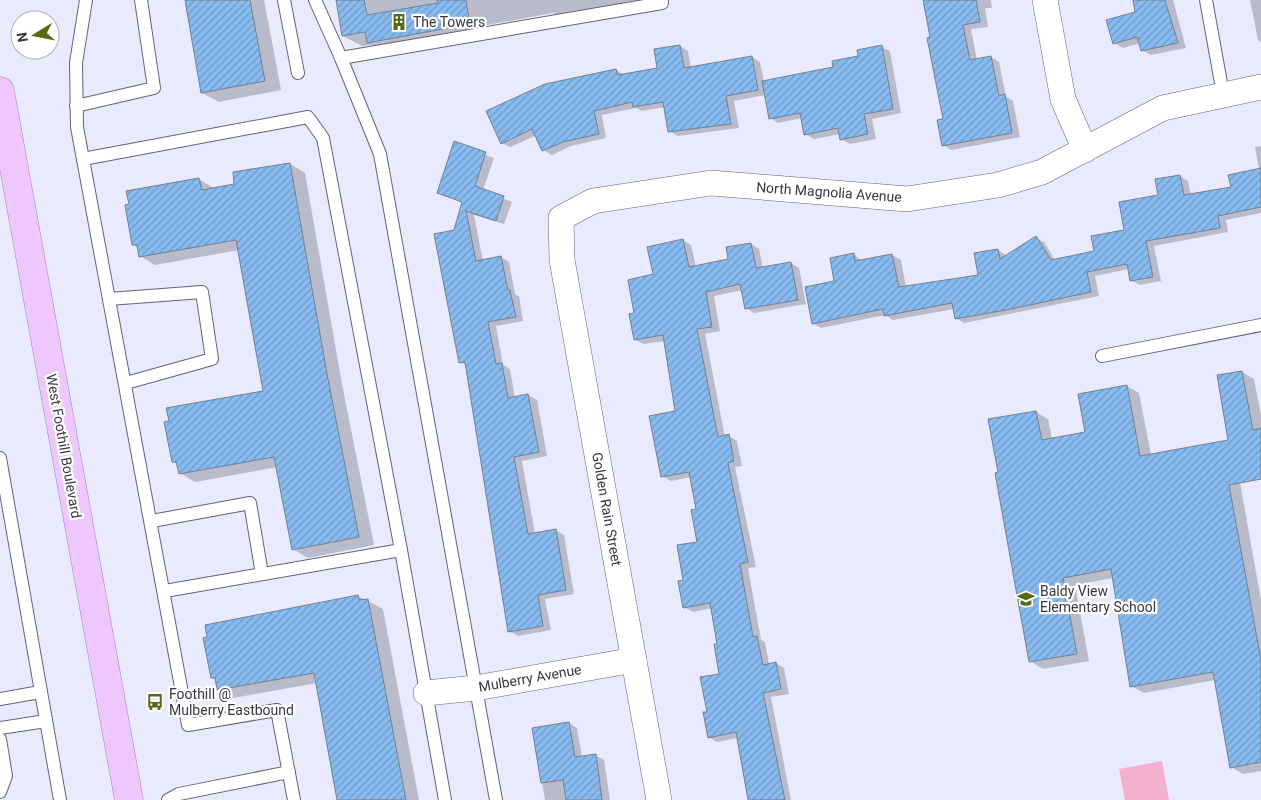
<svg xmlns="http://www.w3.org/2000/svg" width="1261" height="800" font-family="Roboto,sans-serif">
	<defs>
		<pattern id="building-hatch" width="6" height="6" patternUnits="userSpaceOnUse" patternTransform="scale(1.25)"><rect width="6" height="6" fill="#88bbf0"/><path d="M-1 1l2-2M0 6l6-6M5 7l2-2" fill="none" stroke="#7099c4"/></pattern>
	</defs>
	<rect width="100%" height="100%" fill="#e9eafd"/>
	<path fill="#f3b0d1" d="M1162,761L1169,800H1125L1119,769Z"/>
	<g fill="#0003">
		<path d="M186,0H264L281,90L219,102L202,93Z"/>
		<path d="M337,0H666L571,23L553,13L487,25L488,30L387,53L373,45L362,46L343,36Z"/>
		<path d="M924,0H991L992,8H985L988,27L971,29L977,60L991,57L999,62L1006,97L1013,101L1020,137L951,150L943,145L944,120Z"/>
		<path d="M1135,0H1173L1186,48L1151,55L1142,50L1140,43L1123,48L1114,43L1137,13Z"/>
		<path d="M1250,0H1261V42L1258,40Z"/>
		<path d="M680,46L688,51L691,68L752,57L760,62L764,82L835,68L881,47L890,51L901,113L872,119L876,139L850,144L841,139V134L814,139L805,134L802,118L778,123L770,118L765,95L734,101L739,128L678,136L669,131L665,107L642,111L636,108L602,115L606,138L571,146L552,155L543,150L537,135L510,147L502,143L616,70L625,75L658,70Z"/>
		<path d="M455,143L494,158L483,190L512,202L504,224L474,215L483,261L501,257L509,262L515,294L519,296L523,321L496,326L503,365L510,369L515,398L528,395L537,400L547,456L522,461L535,534L555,530L564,535L574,594L545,599L551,630L518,636L509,631L467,366L460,362L455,231L463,203L438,193Z"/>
		<path d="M1261,146V213L1226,220L1228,232L1154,246L1161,281L1140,285L1131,280L1129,269L1095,276L1099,296L964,323L956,318L954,309L893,320L885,315L821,328L813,323L854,254L862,261L892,255L901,260L906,287L979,276L998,250L1007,256L1036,238L1044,242L1055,260L1095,252L1125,231L1180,176L1188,181L1191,195L1232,188L1259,170L1255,147Z"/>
		<path d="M290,164L305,173L342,384L374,545L308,558L293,549L278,467L195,482L180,473L178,465L173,462L264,392L239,250L155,265L140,256L138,248L133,245L199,179L214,188L236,185Z"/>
		<path d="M683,240L691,245L696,267L730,260L751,244L759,249L763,268L791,263L799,268L806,304L754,313L746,308L743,290L714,296L720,331L705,334L725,437L729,436L737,441L742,466L735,467L756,567L748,568L761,640L765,642L769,664L776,663L784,668L789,694L771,697L791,800H749L738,738L717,742L709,737L708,713L721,675L719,645L712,608L693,612L684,607V581L698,543L697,510L691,477L671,481L662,476L677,412L665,341L644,344L635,340L636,314L654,275Z"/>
		<path d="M1242,372L1254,379L1261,415V463L1234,449L1261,600V771L1243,774L1231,767L1215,680L1144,693L1131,686L1113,578L1075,585L1089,661L1043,669L1030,661L1000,473L1036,412L1048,419L1052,439L1087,433L1127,386L1139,393L1151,455L1231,448Z"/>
		<path d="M358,596L383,609L419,800H339L317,683L233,698L218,690L217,680L212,678Z"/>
		<path d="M569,723L577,728L582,757L595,755L604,760L610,800H545L533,729Z"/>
	</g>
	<g fill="url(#building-hatch)" stroke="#728192">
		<path d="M185,0H250L265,81L201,93Z"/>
		<path d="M336,0H364L367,15L438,3L437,0H466L469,20L448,24V28L367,43L365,32L342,36Z"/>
		<path d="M923,0H976L980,22L963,25L970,60L991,56L999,96L1005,94L1012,133L942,146L937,120L943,119L927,38L930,37Z"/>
		<path d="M1133,0H1165L1178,43L1141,51L1137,37L1113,44L1106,20L1135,12Z"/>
		<path d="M680,45L684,68L752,56L758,90L726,96L731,124L668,132L663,102L633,107L632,102L594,111L599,134L563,142L542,151L532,129L501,144L486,111L545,84L616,69L618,75L657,68L654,49Z"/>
		<path d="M882,45L893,109L864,114L868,134L840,140L838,128L804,135L800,113L769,119L762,81L833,67L832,61L858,56L857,50Z"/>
		<path d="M454,141L486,152L475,186L504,196L496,221L466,211L476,261L501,256L508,290H510L516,317L488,322L496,364L502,363L508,398L528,394L539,452L514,457L528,534L556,529L566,590L538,595L543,626L508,632L465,362L459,363L434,234L454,230L462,202L437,193Z"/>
		<path d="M290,163L327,374L359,537L292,550L274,457L179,474L176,462H172L164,422L169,421L166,408L263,391L236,240L139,257L137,245H132L125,205L129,204L126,191L199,178L202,190L234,184L233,172Z"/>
		<path d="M1261,168V207L1218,216L1220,228L1146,241L1153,277L1130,281L1127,264L1087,272L1091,292L1006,310L955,319L952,303L884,316L883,309L812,324L805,287L834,281L830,258L854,253L855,261L892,254L899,287L978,275L974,253L998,249L1000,259L1036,236L1051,260L1094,251L1091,236L1124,230L1119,202L1158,195L1155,179L1180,175L1184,195L1231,187L1228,175Z"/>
		<path d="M683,239L689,267L728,259L726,247L751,243L756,268L791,262L798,300L745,309L740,284L706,292L712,327L697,329L718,437L729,434L734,461L728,463L748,562L740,564L753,637L757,636L763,665L776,662L781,689L763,693L785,800H748L736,732L708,738L703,712H707L700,677L719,674L714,644H717L710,603L683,608L678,581L683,580L677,545L697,542L691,510L696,509L689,472L661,477L649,416L675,411L663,335L634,340L629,314L634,313L628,280L653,274L647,247Z"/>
		<path d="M1242,371L1253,430L1261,428V479L1229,485L1261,660V762L1230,768L1213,672L1130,687L1111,569L1063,578L1077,654L1029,662L995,473L998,472L988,419L1036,411L1042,440L1085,432L1078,394L1127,385L1140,456L1228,440L1217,375Z"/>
		<path d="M358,595L359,600L368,599L406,800H337L314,673L217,690L215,678H211L203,638L207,637L205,625Z"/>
		<path d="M569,722L575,757L596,754L602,800H566L563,780L541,783L532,728Z"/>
	</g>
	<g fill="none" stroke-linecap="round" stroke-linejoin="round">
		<g stroke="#636378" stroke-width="14">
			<g id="service">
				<path d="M86,0L76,63L77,127L188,725L277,710L294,800"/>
				<path d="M284,0L298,73"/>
				<path d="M315,0L341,58L662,3V0"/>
				<path d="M1206,0L1223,94"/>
				<path d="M341,58L380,154L496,800"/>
				<path d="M76,106L154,88L141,0"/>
				<path d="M83,159L308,117L323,138L401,550L445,800"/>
				<path d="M109,299L202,292L212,359L126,383"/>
				<path d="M1102,356L1261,325"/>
				<path d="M0,458L60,800"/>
				<path d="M152,521L250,503L262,574"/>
				<path d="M165,591L401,550"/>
				<path d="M0,699L40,692"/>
				<path d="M0,728L46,721"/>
				<path d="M0,739L6,776L0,792"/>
				<path d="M168,800L179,794L289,772"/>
			</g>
		</g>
		<g stroke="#636378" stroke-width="26">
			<g id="minor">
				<path d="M1045,0L1063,99L1085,150"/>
				<path d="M426,693L476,688L634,660"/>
				<path d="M659,800L562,260L561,218L593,201L711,183L907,199L998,185L1042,172L1163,108L1261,87"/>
			</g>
		</g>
		<g stroke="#a67eb9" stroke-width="29">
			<path id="primary" d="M0,91L129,800"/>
		</g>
		<use href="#service" stroke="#fff" stroke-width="12"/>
		<use href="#minor" stroke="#fff" stroke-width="25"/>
		<use href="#primary" stroke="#eec8fc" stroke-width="28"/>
	</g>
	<defs>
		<g id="building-bare" transform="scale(1.35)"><path d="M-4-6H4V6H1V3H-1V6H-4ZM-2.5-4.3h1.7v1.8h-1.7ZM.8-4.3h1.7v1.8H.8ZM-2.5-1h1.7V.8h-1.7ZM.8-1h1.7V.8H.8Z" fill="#586913" stroke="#fff" stroke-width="2.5" paint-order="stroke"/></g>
		<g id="school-bare" transform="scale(1.35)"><path d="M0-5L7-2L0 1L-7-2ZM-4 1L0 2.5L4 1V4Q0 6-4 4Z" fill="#586913" stroke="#fff" stroke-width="2.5" paint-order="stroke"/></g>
		<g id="bus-bare" transform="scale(1.35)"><path d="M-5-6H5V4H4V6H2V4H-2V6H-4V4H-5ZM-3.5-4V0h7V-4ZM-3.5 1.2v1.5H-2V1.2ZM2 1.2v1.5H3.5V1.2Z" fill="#586913" stroke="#fff" stroke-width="2.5" paint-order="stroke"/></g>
	</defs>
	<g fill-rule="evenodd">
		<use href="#building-bare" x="399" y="22"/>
		<use href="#school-bare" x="1026" y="599"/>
		<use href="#bus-bare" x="155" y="702"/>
	</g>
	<g text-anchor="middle" stroke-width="4.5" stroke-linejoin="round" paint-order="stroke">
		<g font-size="14" fill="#363740" stroke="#fff" text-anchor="start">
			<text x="413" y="27">The Towers</text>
			<text x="1040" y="596">Baldy View<tspan x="1040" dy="16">Elementary School</tspan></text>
			<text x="169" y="699">Foothill @<tspan x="169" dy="16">Mulberry Eastbound</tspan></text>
		</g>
		<g font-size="14" fill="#363740" stroke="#fff">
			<text transform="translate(829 192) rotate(4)" y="5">North Magnolia Avenue</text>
			<text transform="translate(64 446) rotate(80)" y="5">West Foothill Boulevard</text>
			<text transform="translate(607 509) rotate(80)" y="5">Golden Rain Street</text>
			<text transform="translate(530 678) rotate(-10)" y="5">Mulberry Avenue</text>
		</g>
	</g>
	<g transform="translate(35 35) rotate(260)"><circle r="24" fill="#ffffff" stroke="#afafb3"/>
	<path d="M0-4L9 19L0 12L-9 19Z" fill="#586913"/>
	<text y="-8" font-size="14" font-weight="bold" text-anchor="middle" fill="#363740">N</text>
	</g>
</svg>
